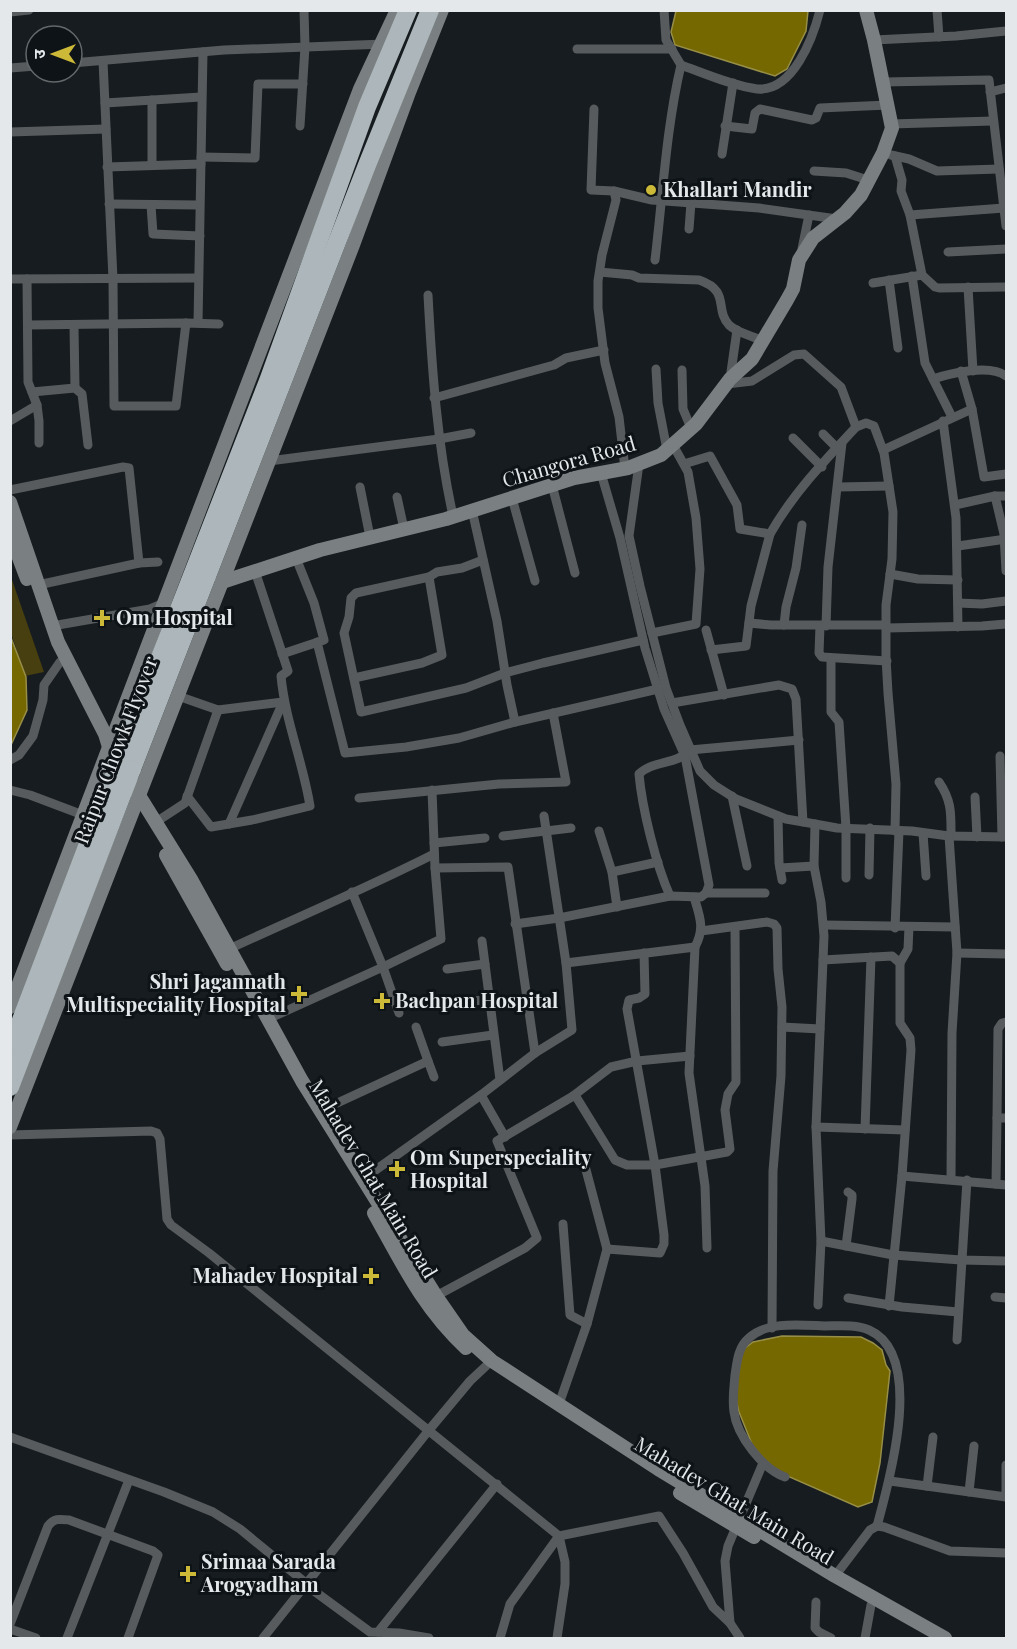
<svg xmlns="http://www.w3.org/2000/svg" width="1017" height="1649" font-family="'Playfair Display','Noto Sans Devanagari',serif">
	<rect width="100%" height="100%" fill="#161c1f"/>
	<path fill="#473f0f" d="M10,574L44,672L25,676L11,633Z"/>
	<g fill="#766801" stroke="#978e47" stroke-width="1.5">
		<path d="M676,11V10L808,11L806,31L787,69L775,76L675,45L671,32Z"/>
		<path d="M10,635L26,677L27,710L11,745Z"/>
		<path d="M782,1336L861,1337L873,1343L882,1350L886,1365L890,1371L880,1463L872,1502L858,1507L769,1468L754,1449L739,1412L734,1392L740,1352L753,1342Z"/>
	</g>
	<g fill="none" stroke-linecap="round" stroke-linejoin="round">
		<g stroke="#585b5d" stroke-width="9">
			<path d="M937,10L939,37"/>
			<path d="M10,12L29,10"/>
			<path d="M874,40L956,36L1006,31"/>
			<path d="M577,49H672"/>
			<path d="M103,61L113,279L114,406H176L186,323"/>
			<path d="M72,63L224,50L385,44"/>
			<path d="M681,65C703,73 733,86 757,89C793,92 813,38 820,10"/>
			<path d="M10,68L36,66"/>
			<path d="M883,82L989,80L1006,226"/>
			<path d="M990,92L1006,88"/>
			<path d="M152,100V165"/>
			<path d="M105,103L201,97"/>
			<path d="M594,109L591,190L614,191"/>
			<path d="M891,124L993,121"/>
			<path d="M300,126L305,47L304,10"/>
			<path d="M725,126L752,129L755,113L760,109L812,120L816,118L820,108L888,105"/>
			<path d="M10,132L106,129"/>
			<path d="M722,154L733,83"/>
			<path d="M891,155L909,159L937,171L999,169"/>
			<path d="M895,156L902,180L901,191L910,215L922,275"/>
			<path d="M201,157L255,158L258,84H303"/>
			<path d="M107,167L201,164"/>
			<path d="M814,171L846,173L868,180"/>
			<path d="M109,204L199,205"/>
			<path d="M151,205L153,234L200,236"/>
			<path d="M910,215L1004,208"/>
			<path d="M689,229L691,203"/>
			<path d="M802,249L809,215"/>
			<path d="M948,252L1006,249"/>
			<path d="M655,260C663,194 666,129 681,65L666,40L664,10"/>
			<path d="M600,272L632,275L639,278L699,280C731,291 714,309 729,325C737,333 753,336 763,341"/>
			<path d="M912,276L925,363L952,417"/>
			<path d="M10,279L198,278"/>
			<path d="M27,279L28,382L37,405L39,421V443"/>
			<path d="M889,280L898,348"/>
			<path d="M873,283L922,275L935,287L939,288L1006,287"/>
			<path d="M968,287L973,371"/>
			<path d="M428,295C432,370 437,443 453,516"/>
			<path d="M198,323L203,52"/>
			<path d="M28,325L186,323L219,324"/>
			<path d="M74,326L75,388"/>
			<path d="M656,369L658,403L667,450"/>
			<path d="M682,370L683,409L691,428"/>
			<path d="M961,371L972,409L984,477L1006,474"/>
			<path d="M730,379L737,330"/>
			<path d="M933,379C951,373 990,364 1006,376"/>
			<path d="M727,384L752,381L794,355L804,354L841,387L856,427"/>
			<path d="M32,392L75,388L82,394L88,445"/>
			<path d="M434,398L554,365L566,358L604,350"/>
			<path d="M10,421L37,405"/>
			<path d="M943,421L956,518L958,627"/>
			<path d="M823,434L838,449"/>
			<path d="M793,438L822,467"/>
			<path d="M883,450L972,409"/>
			<path d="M269,461L439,439L471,433"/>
			<path d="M639,464L629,536L640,586L666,688L680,725L700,771L714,785L736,799L786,819L815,824L837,828L912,831L949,836L1006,837"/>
			<path d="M684,464L710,456L737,505L740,529L770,534"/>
			<path d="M625,469L619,417L605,363L598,308V281L602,255L616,200L614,191L652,200L759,208L837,219"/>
			<path d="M552,485L575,573"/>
			<path d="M360,487L370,537"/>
			<path d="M838,487L889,486"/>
			<path d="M10,490L123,467L129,468L139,563"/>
			<path d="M995,496L1004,534L1006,571"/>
			<path d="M397,497L404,529"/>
			<path d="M512,498L535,581"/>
			<path d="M955,505L995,496H1006"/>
			<path d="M472,510L497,621L507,685L515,722"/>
			<path d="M958,546L1006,539"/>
			<path d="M483,560L462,568L437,572L429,577L356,593L351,598L349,617L344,633L361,712L466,688L505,673L543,663L643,640"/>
			<path d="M890,574L918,579L958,580"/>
			<path d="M38,585L139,563L158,562"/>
			<path d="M958,603L982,604L1006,601"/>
			<path d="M749,623L771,625H886"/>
			<path d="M784,625L786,607L796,568L802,525"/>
			<path d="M52,626L150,609L164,603"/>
			<path d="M820,626L819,653L822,657L887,661"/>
			<path d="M826,626L828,567L842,443"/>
			<path d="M886,628L982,626L1006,624"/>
			<path d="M706,630L724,695"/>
			<path d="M652,633L696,624L700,569L696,518L688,472L673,445"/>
			<path d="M317,642L345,753L406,747L459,738L515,722L658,689"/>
			<path d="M711,650L746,646L751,606L770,534C792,495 825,460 856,427L866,423L874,426L884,453L893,512L892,559L886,605V658L888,693L896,784L895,831"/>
			<path d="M282,654L324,640L314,603L296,558"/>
			<path d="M831,659V712L839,722L846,828V878"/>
			<path d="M354,678L422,663L442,655L429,577"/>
			<path d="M178,696L218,710L283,702"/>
			<path d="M672,703L779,685L792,689L796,699L803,822"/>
			<path d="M1000,756L1002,837"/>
			<path d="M10,760L19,755L33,736L43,700L44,685L60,662"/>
			<path d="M939,782C952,801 951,814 951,836"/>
			<path d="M10,790L30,795L83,815"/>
			<path d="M187,796L211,827L252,820L310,806C303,762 285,720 281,676L288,671L255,571"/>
			<path d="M732,796L747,866"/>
			<path d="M975,797L977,837"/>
			<path d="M359,798L499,784L566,782L553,713"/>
			<path d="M778,816L779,863L782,880"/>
			<path d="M156,822L185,803L218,710"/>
			<path d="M229,824L283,702"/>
			<path d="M815,824L814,866L821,902L824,936L816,1127L821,1241L818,1305"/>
			<path d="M599,831L612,872L617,907"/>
			<path d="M923,833L926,876"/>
			<path d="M503,836L571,828"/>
			<path d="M949,836L957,953L952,1033L951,1179"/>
			<path d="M434,843L485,838"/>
			<path d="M435,868L508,867L535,1053"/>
			<path d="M780,868L814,866"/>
			<path d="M612,872L658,862"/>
			<path d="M869,875L870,828"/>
			<path d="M706,893H765"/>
			<path d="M670,896C656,865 642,808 639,774C653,760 677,765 690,750L799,740"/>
			<path d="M694,897C700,917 705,928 695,947L689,1073L705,1186L707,1248"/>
			<path d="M515,924L559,918L670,896L701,897L706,893L709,885L685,756L664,709L645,648L620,538L601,473"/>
			<path d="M824,925L955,927"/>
			<path d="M895,928L899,831"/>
			<path d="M701,931L767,922L774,924L777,928L778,969L782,1007L781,1076L773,1171L772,1328"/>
			<path d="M482,941L500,1080"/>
			<path d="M229,949C298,917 367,888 434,854"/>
			<path d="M957,953L1006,954"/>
			<path d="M823,960L892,956L900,963V1023L910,1038L911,1050L902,1176L889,1306"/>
			<path d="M566,963L695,947"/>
			<path d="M900,963L908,949L909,927"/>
			<path d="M447,969L485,964"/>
			<path d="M445,1005L489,999"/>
			<path d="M399,1013L383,967L441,939L435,868L432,790"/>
			<path d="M268,1019L383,967L352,892"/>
			<path d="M782,1027L820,1029"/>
			<path d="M442,1042L493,1035"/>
			<path d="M428,1061L434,1077"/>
			<path d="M481,1095L505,1137"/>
			<path d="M573,1096L611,1067L637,1061L690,1056"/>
			<path d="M320,1111L428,1061L416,1027"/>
			<path d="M997,1118L998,1029L1002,1023L1006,1022"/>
			<path d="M816,1127L905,1130"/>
			<path d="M865,1129L871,957"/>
			<path d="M10,1135L151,1131L157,1133L160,1139L167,1219L171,1225L209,1253L559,1536L565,1562V1584L557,1638"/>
			<path d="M585,1166L607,1249L660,1253L664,1244V1235L655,1165L627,1009L629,1000L639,998L645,994L644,953"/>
			<path d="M902,1176L1006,1185"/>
			<path d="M363,1179L481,1095L535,1053L572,1030L566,963L544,816"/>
			<path d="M996,1184L997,1118H1006"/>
			<path d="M563,1224L570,1315L587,1324"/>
			<path d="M821,1241L893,1255L961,1260L1006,1261"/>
			<path d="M846,1246L852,1199V1195L848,1192"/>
			<path d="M436,1296L525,1248L537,1238L497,1141L575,1095L615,1160L627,1165H655L727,1152L730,1149L725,1110L728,1094L736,1082L735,927"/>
			<path d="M995,1297L1006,1298"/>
			<path d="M848,1298L902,1307L958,1312"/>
			<path d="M957,1340L967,1180"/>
			<path d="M559,1404L587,1324L607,1249"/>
			<path d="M10,1437L164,1492L213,1512L240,1529L307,1584"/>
			<path d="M785,1477C763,1469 737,1436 734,1412C732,1399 734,1388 735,1375C737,1362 738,1347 749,1338C767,1321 801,1325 824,1326C838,1326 855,1324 869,1330C926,1355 889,1482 877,1526"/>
			<path d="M890,1481L1006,1497"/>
			<path d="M927,1486L933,1437"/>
			<path d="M969,1492L974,1446"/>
			<path d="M1006,1497V1465"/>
			<path d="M835,1576L870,1530L877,1526L884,1527L950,1551L1006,1553"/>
			<path d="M306,1585L370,1632L399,1633L429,1638"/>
			<path d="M816,1602L815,1628L819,1632L831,1638"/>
			<path d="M10,1624L48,1526C54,1518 60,1519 69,1520L153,1551L158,1555L128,1638"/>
			<path d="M10,1629L36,1638"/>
			<path d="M378,1632L497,1484"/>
			<path d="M67,1638L129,1480"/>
			<path d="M263,1638L429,1430L470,1381L486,1366"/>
			<path d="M500,1638L510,1604L559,1536L659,1516L683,1553L713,1607L730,1623"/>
			<path d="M740,1638L730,1623L725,1561L728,1546L763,1463"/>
			<path d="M865,1638L871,1605"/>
		</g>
		<g stroke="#7a8082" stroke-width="14">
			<path d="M10,502L58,642L105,734L109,747L192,881L302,1081L436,1296L463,1335L492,1361L658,1469L835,1576L945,1638"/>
			<path d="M10,534L27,579"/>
			<path d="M222,582L320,550L446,519L574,478L628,468L661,455L696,424L730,379L752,359L787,300L793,289L799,260L813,238L845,213L861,195L883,153L892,128L874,40L866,10"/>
			<path d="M166,855L227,964"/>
			<path d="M10,1007L360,89L397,10"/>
			<path d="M10,1127L353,245L408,95L442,10"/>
			<path d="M374,1213C402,1263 423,1308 466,1348"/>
			<path d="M680,1493L754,1537"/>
		</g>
		<g stroke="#adb6ba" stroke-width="18">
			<path d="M123,752L268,381L367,107L408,10"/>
			<path d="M132,769L367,165L430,10"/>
		</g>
		<g stroke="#adb6ba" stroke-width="18">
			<path d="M10,1049L123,752"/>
			<path d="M10,1087L132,769"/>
		</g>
	</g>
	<g fill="#cdb938" stroke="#0d1316" stroke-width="2">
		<circle cx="651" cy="190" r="6"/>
		<path d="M99 609h6v6h6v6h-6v6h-6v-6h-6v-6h6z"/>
		<path d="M296 985h6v6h6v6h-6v6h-6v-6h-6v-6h6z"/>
		<path d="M379 992h6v6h6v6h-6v6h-6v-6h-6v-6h6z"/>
		<path d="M394 1160h6v6h6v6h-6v6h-6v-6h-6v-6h6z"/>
		<path d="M368 1267h6v6h6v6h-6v6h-6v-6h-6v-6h6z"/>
		<path d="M185 1565h6v6h6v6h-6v6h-6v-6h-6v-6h6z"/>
	</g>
	<g text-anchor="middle" stroke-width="6" stroke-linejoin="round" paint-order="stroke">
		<g font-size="20" font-weight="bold" fill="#e4e8ea" stroke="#0d1316" text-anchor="start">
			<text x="663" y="197">Khallari Mandir</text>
			<text x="116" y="625">Om Hospital</text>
			<text x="286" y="989" text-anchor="end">Shri Jagannath<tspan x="286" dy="23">Multispeciality Hospital</tspan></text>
			<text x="395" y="1008">Bachpan Hospital</text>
			<text x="410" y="1165">Om Superspeciality<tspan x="410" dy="23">Hospital</tspan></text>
			<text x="358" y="1283" text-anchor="end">Mahadev Hospital</text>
			<text x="201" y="1569">Srimaa Sarada<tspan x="201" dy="23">Arogyadham</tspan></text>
		</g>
		<g font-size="20" fill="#e4e8ea" stroke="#0d1316">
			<text transform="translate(569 462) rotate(-16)" y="7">Changora Road</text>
			<text transform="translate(116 750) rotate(-69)" y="7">Raipur Chowk Flyover</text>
			<text transform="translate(373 1179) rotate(59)" y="7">Mahadev Ghat Main Road</text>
			<text transform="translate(734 1501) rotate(31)" y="7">Mahadev Ghat Main Road</text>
		</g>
	</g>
	<rect width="1017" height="1649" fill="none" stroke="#e4e8ea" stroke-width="24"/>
	<g transform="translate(54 54) rotate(270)"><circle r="28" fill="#0d1316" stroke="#63686b" stroke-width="1.5"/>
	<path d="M0-4.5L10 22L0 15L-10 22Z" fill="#cdb938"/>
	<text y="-9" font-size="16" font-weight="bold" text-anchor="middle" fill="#e4e8ea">उ</text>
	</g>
</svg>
